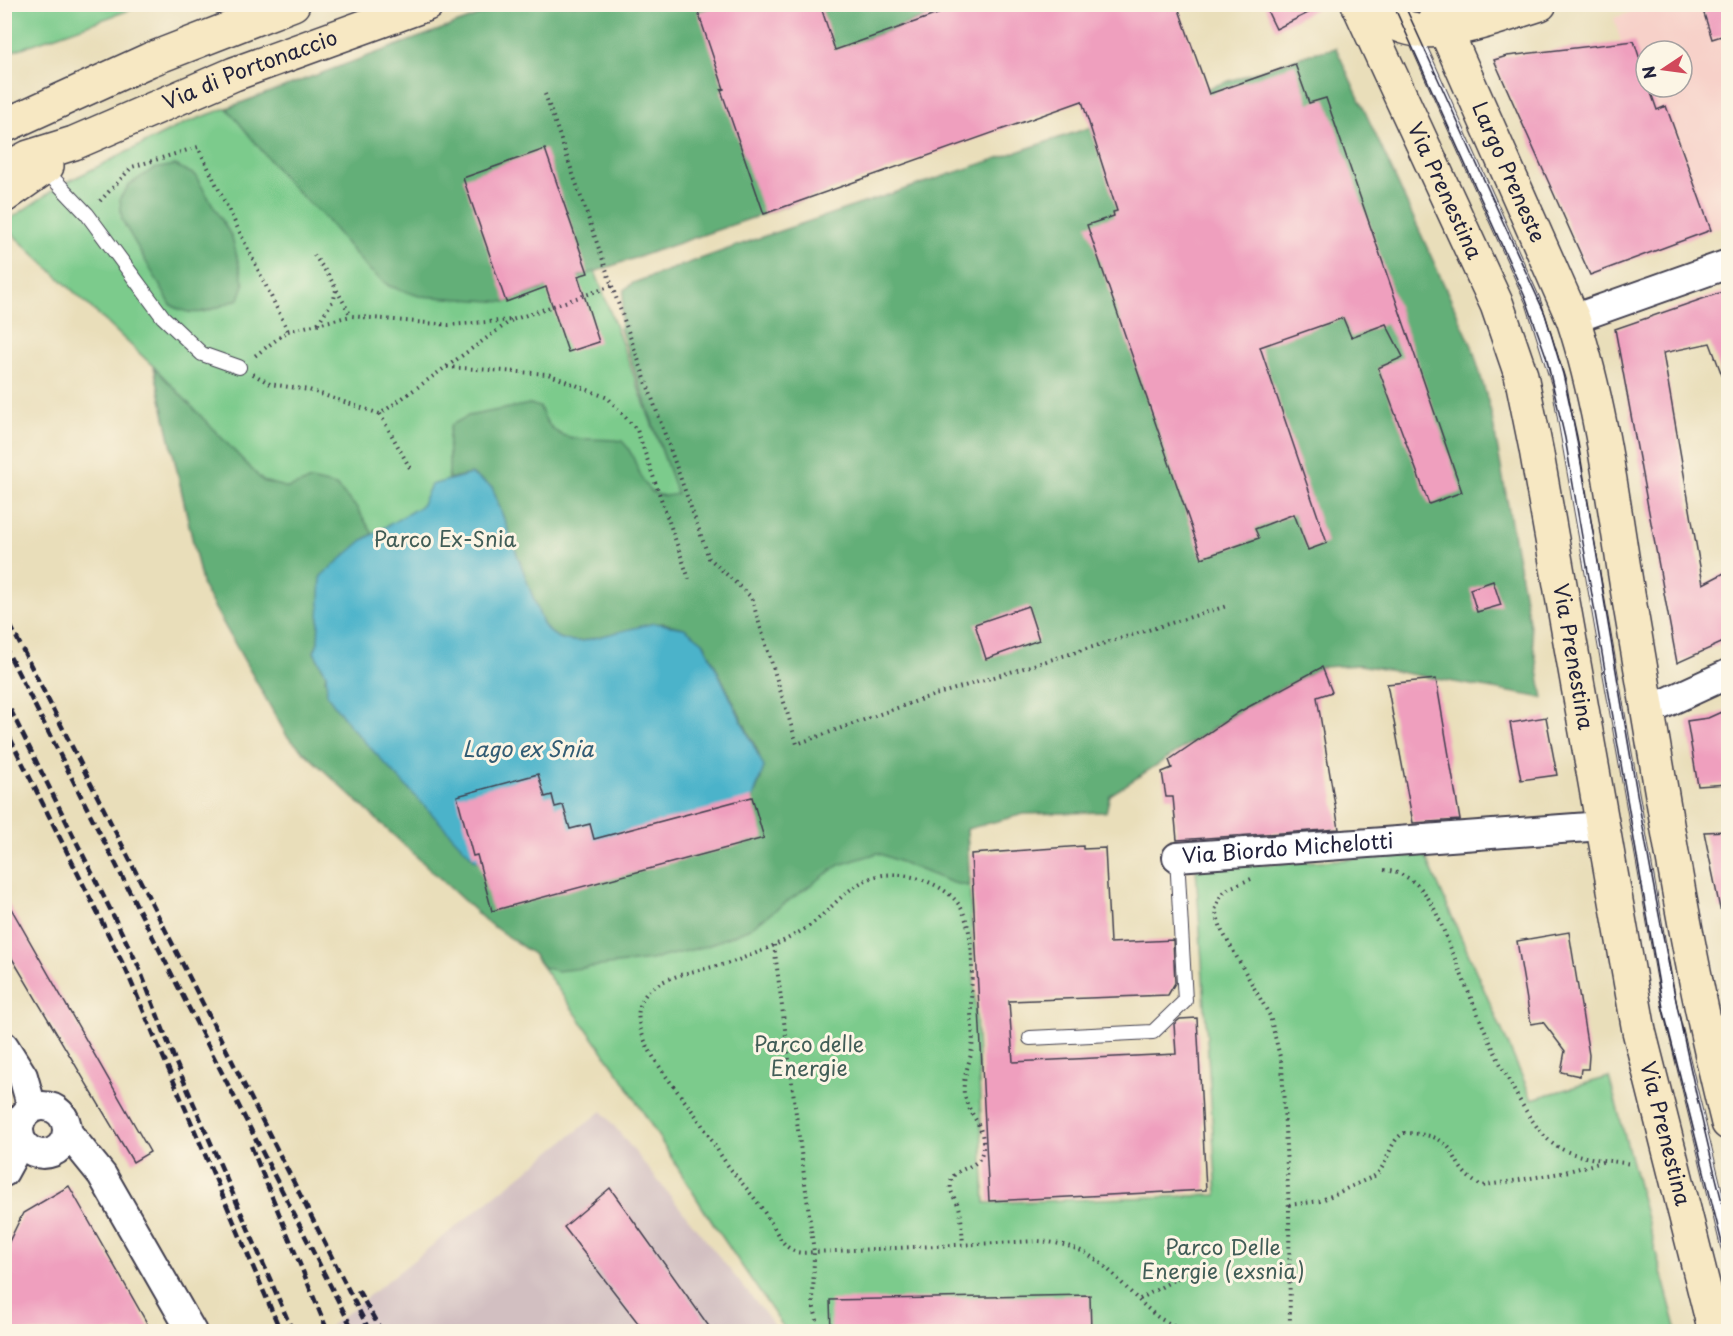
<svg xmlns="http://www.w3.org/2000/svg" width="1733" height="1336" font-family="'Playpen Sans',sans-serif">
	<rect width="100%" height="100%" fill="#fcf5e5"/>
	<filter id="ink" filterUnits="userSpaceOnUse"><feTurbulence type="fractalNoise" baseFrequency=".0167" numOctaves="2"/><feDisplacementMap in="SourceGraphic" scale="12" xChannelSelector="R" yChannelSelector="G"/><feConvolveMatrix kernelMatrix="1 2 1 2 8 2 1 2 1" color-interpolation-filters="sRGB"/></filter>
	<filter id="wash" filterUnits="userSpaceOnUse"><feTurbulence type="fractalNoise" baseFrequency=".008" numOctaves="4" result="noise"/><feDisplacementMap in="SourceGraphic" scale="24" xChannelSelector="R" yChannelSelector="G"/><feGaussianBlur stdDeviation="1.35" result="paint"/><feColorMatrix in="noise" values="0 0 0 0 0 0 0 0 0 0 0 0 0 0 0 0 0 1.4 0 .05"/><feComposite in="paint" operator="in"/></filter>
	<g filter="url(#wash)">
		<rect width="100%" height="100%" fill="#e9deba"/>
		<path fill="#f7d1c9" d="M1650,5H1728V224L1711,230L1666,107L1657,110L1649,87H1682V51H1646V78L1634,41L1621,42L1614,18Z"/>
		<path fill="#d2bfc1" d="M602,1111L779,1331L323,1332Z"/>
		<g fill="#7bcb8c" stroke="#4e7664" stroke-width="1.5">
			<path d="M5,4H144V5L5,54Z"/>
			<path d="M404,43L496,301H506L595,271L703,562L967,829L985,1203L1217,1195L1196,868L1425,855L1532,1099L1609,1077L1677,1331H786L704,1210L622,1078L533,954L487,922L287,736L203,587L154,367L5,227L4,223L61,185L183,124Z"/>
		</g>
		<g fill="#64af78" stroke="#43685a" stroke-width="1.5">
			<path d="M507,5H959L863,40L905,162L764,214L506,302L419,296L389,286L367,268L323,216L289,184L227,108Z"/>
			<path d="M1336,48L1472,346L1491,412L1543,698L1360,665L1322,667L1239,712L1110,795L1106,812L1024,814L967,829L969,886L953,883L878,853L839,865L750,928L707,946L651,960L557,971L543,967L533,954L487,922L287,736L203,587L154,367L263,481L288,488L311,480L336,486L357,508L373,534L363,540L314,652L326,674L325,680L750,806L761,778L759,754L704,643L684,628L662,623L582,641C566,642 552,638 543,625L492,487L471,474L448,479C452,460 445,442 451,425L468,416L530,404L540,407C554,450 586,435 622,441C643,460 636,505 677,494L620,329L624,290L633,283L759,238L1313,53Z"/>
			<path d="M175,165L195,175L232,237L244,285L239,299C213,308 197,321 171,305L122,220L120,198L129,185L153,169Z"/>
		</g>
		<path fill="#4cb3ca" stroke="#376a82" stroke-width="1.5" d="M471,474L492,487L543,624C552,638 566,642 582,641L654,623L684,628L694,635L703,642L764,767L750,806L505,876L474,859L349,725L327,695L326,674L314,652L318,642L321,576L363,540L421,506L431,485Z"/>
		<g id="blocks">
			<g fill="#ef9fbe">
				<path d="M722,4H820L835,50L966,4H1177L1209,94L1295,64L1309,103L1326,98L1462,492L1429,504L1378,368L1403,357L1386,324L1351,337L1343,318L1260,347L1327,543L1308,550L1294,514L1255,529L1259,538L1202,558L1087,225L1114,216L1113,212L1117,211L1082,101L764,214L721,90L724,89L698,12Z"/>
				<path d="M1264,4H1326L1276,29Z"/>
				<path d="M1701,4H1728V34L1712,39Z"/>
				<path d="M1634,41L1646,78V87H1649L1657,110L1666,106L1711,230L1590,275L1494,60L1507,56Z"/>
				<path d="M545,149L588,273L578,276L599,342L568,352L546,287L506,302L463,178Z"/>
				<path d="M1728,290V386H1726L1710,343L1663,353L1703,584L1728,571V640L1677,663L1615,329Z"/>
				<path d="M1493,581L1501,605L1477,612L1470,589Z"/>
				<path d="M1028,606L1039,640L986,659L975,624Z"/>
				<path d="M1322,667L1332,692L1317,697L1339,829L1177,840L1173,797H1166L1162,772L1172,768L1169,760L1239,712Z"/>
				<path d="M1436,679L1460,820L1413,823L1387,684Z"/>
				<path d="M1728,709V784L1698,786L1687,721L1708,718Z"/>
				<path d="M1546,717L1557,775L1521,780L1510,723Z"/>
				<path d="M538,774L545,797L552,795L555,807L563,805L570,829L590,824L594,839L752,797L764,838L492,911L477,855L473,856L457,796Z"/>
				<path d="M1728,831V908L1720,909L1704,832Z"/>
				<path d="M1083,846V849L1105,848L1110,943L1173,940L1175,983L1168,995L1009,1001L1013,1062L1176,1054L1174,1024L1180,1019L1197,1018L1206,1190L989,1201L971,854Z"/>
				<path d="M4,896L150,1152L133,1162L4,945Z"/>
				<path d="M1569,932L1589,1055L1588,1069H1581L1580,1076L1561,1072L1565,1051L1543,1022L1531,1024L1517,941Z"/>
				<path d="M69,1186L152,1332H4V1252L23,1213Z"/>
				<path d="M610,1188L643,1234L713,1332H645L564,1227Z"/>
				<path d="M1090,1295L1091,1332H831L830,1300Z"/>
			</g>
		</g>
	</g>
	<g filter="url(#ink)">
		<use href="#blocks" fill-opacity="0" stroke="#403e4e" stroke-width="1.5"/>
		<g fill="none" stroke-linecap="round" stroke-linejoin="round">
			<g stroke="#403e4e" stroke-width="16">
				<g id="lane">
					<path d="M1400,4L1533,301L1559,384L1669,1004L1728,1246"/>
					<path d="M44,169L87,214L163,317L202,354L239,367"/>
					<path d="M1030,1038L1153,1032L1185,1001L1177,857"/>
				</g>
			</g>
			<g stroke="#403e4e" stroke-width="32">
				<g id="street">
					<path d="M1573,319L1728,264"/>
					<path d="M1648,711L1728,674"/>
					<path id="s1" d="M1177,857L1602,826"/>
					<path d="M4,1046L23,1076L32,1108"/>
					<circle cx="43" cy="1130" r="24"/>
					<path d="M68,1133L102,1175L192,1332"/>
					<path d="M4,1172L21,1141"/>
				</g>
			</g>
			<g stroke="#403e4e" stroke-width="36">
				<g id="secondary">
					<path id="s2" d="M1358,4L1497,305L1521,375L1536,449L1639,1031L1715,1332"/>
					<path d="M1370,4C1380,14 1391,23 1404,27C1443,40 1502,16 1540,4"/>
					<path id="s3" d="M1434,4L1573,319C1602,407 1613,502 1628,594C1659,771 1684,949 1728,1123"/>
					<path d="M4,126L149,60L293,4"/>
					<path id="s4" d="M4,170L29,157L74,143L234,74L427,4"/>
					<path d="M4,196L47,166"/>
				</g>
			</g>
			<g stroke="#403e4e" stroke-width="4" stroke-dasharray="1.5 4.5" stroke-linecap="butt">
				<path d="M100,201L132,167L198,147L288,331L252,358"/>
				<path d="M314,255L329,276L351,316"/>
				<path d="M612,286L709,558L751,597L797,744L922,699L1227,606"/>
				<path d="M318,323L334,299L336,290"/>
				<path d="M288,331L351,316L449,325L512,320L612,286L545,94"/>
				<path d="M447,367L548,374L608,398L637,430L689,579"/>
				<path d="M253,374L270,384L309,390L380,414L512,320"/>
				<path d="M380,414L411,470"/>
				<path d="M1384,870C1400,872 1413,879 1423,891C1436,907 1443,930 1451,949C1469,993 1519,1123 1556,1146C1577,1159 1607,1160 1631,1164"/>
				<path d="M1251,879L1229,888L1221,895L1215,910L1222,931L1270,1016L1282,1065L1289,1210L1290,1332"/>
				<path d="M774,945L814,1252C805,1253 796,1254 789,1248C779,1241 775,1227 768,1218C758,1201 745,1187 733,1172C719,1155 710,1136 698,1119C680,1092 629,1039 640,1005C651,972 710,971 738,960C762,951 787,941 809,926C830,911 846,887 871,878C899,867 951,883 963,912C976,943 971,977 971,1011C971,1023 974,1036 972,1048C970,1064 962,1077 964,1094C968,1114 985,1125 983,1147C981,1173 953,1164 951,1183C949,1193 956,1199 959,1207C962,1218 962,1233 963,1244"/>
				<path d="M1289,1205L1320,1201L1374,1176C1389,1166 1388,1141 1404,1133C1468,1134 1442,1166 1482,1186L1561,1173L1606,1161"/>
				<path d="M1140,1299L1188,1272"/>
				<path d="M820,1332L813,1304L814,1252L1037,1241C1101,1245 1110,1277 1154,1314C1163,1322 1177,1326 1187,1332"/>
			</g>
			<use href="#lane" stroke="#fff" stroke-width="14"/>
			<use href="#street" stroke="#fff" stroke-width="28"/>
			<use href="#secondary" stroke="#f7e8c3" stroke-width="33"/>
			<g stroke="#22223b" stroke-width="1.5">
				<path d="M1393,4L1526,299L1546,356L1565,438L1663,1008L1728,1267"/>
				<path d="M1404,4L1545,314L1563,374L1577,437C1622,701 1660,966 1728,1225"/>
			</g>
			<g stroke="#22223b" stroke-width="4.5" stroke-dasharray="9 4.5" stroke-linecap="butt">
				<path d="M4,613L370,1332"/>
				<path d="M4,645L354,1332"/>
				<path d="M4,697L138,965L176,1063L293,1332"/>
				<path d="M4,726L126,970L281,1332"/>
				<path d="M251,1146L328,1332"/>
				<path d="M358,1290L382,1332"/>
			</g>
		</g>
	</g>
	<g text-anchor="middle" stroke-width="6" stroke-linejoin="round" paint-order="stroke">
		<g font-size="21" fill="#22223b" stroke="#fcf5e5">
			<text dy="7" stroke="none"><textPath href="#s4" startOffset="266">Via di Portonaccio</textPath></text>
			<text dy="7" stroke="none"><textPath href="#s3" startOffset="184">Largo Preneste</textPath></text>
			<text dy="7" stroke="none"><textPath href="#s2" startOffset="206">Via Prenestina</textPath></text>
			<text dy="7" stroke="none"><textPath href="#s2" startOffset="692">Via Prenestina</textPath></text>
			<text dy="7" stroke="none"><textPath href="#s1" startOffset="111">Via Biordo Michelotti</textPath></text>
			<text dy="7" stroke="none"><textPath href="#s2" startOffset="1178">Via Prenestina</textPath></text>
		</g>
		<g font-size="21" fill="#415d57" stroke="#fcf5e5">
			<text x="445" y="547">Parco Ex-Snia</text>
			<text x="809" y="1052">Parco delle<tspan x="809" dy="24">Energie</tspan></text>
			<text x="1223" y="1255">Parco Delle<tspan x="1223" dy="24">Energie (exsnia)</tspan></text>
		</g>
		<g font-size="22" font-style="italic" fill="#335c74" stroke="#fcf5e5">
			<text x="528" y="757">Lago ex Snia</text>
		</g>
	</g>
	<rect width="1733" height="1336" fill="none" stroke="#fcf5e5" stroke-width="24"/>
	<g transform="translate(1664 69) rotate(257)"><circle r="28" fill="#fcf5e5" stroke="#a5a1a1" stroke-width="1.5"/>
	<path d="M0-4.5L10 22L0 15L-10 22Z" fill="#d1495b"/>
	<text y="-9" font-size="16" font-weight="bold" text-anchor="middle" fill="#22223b">N</text>
	</g>
</svg>
